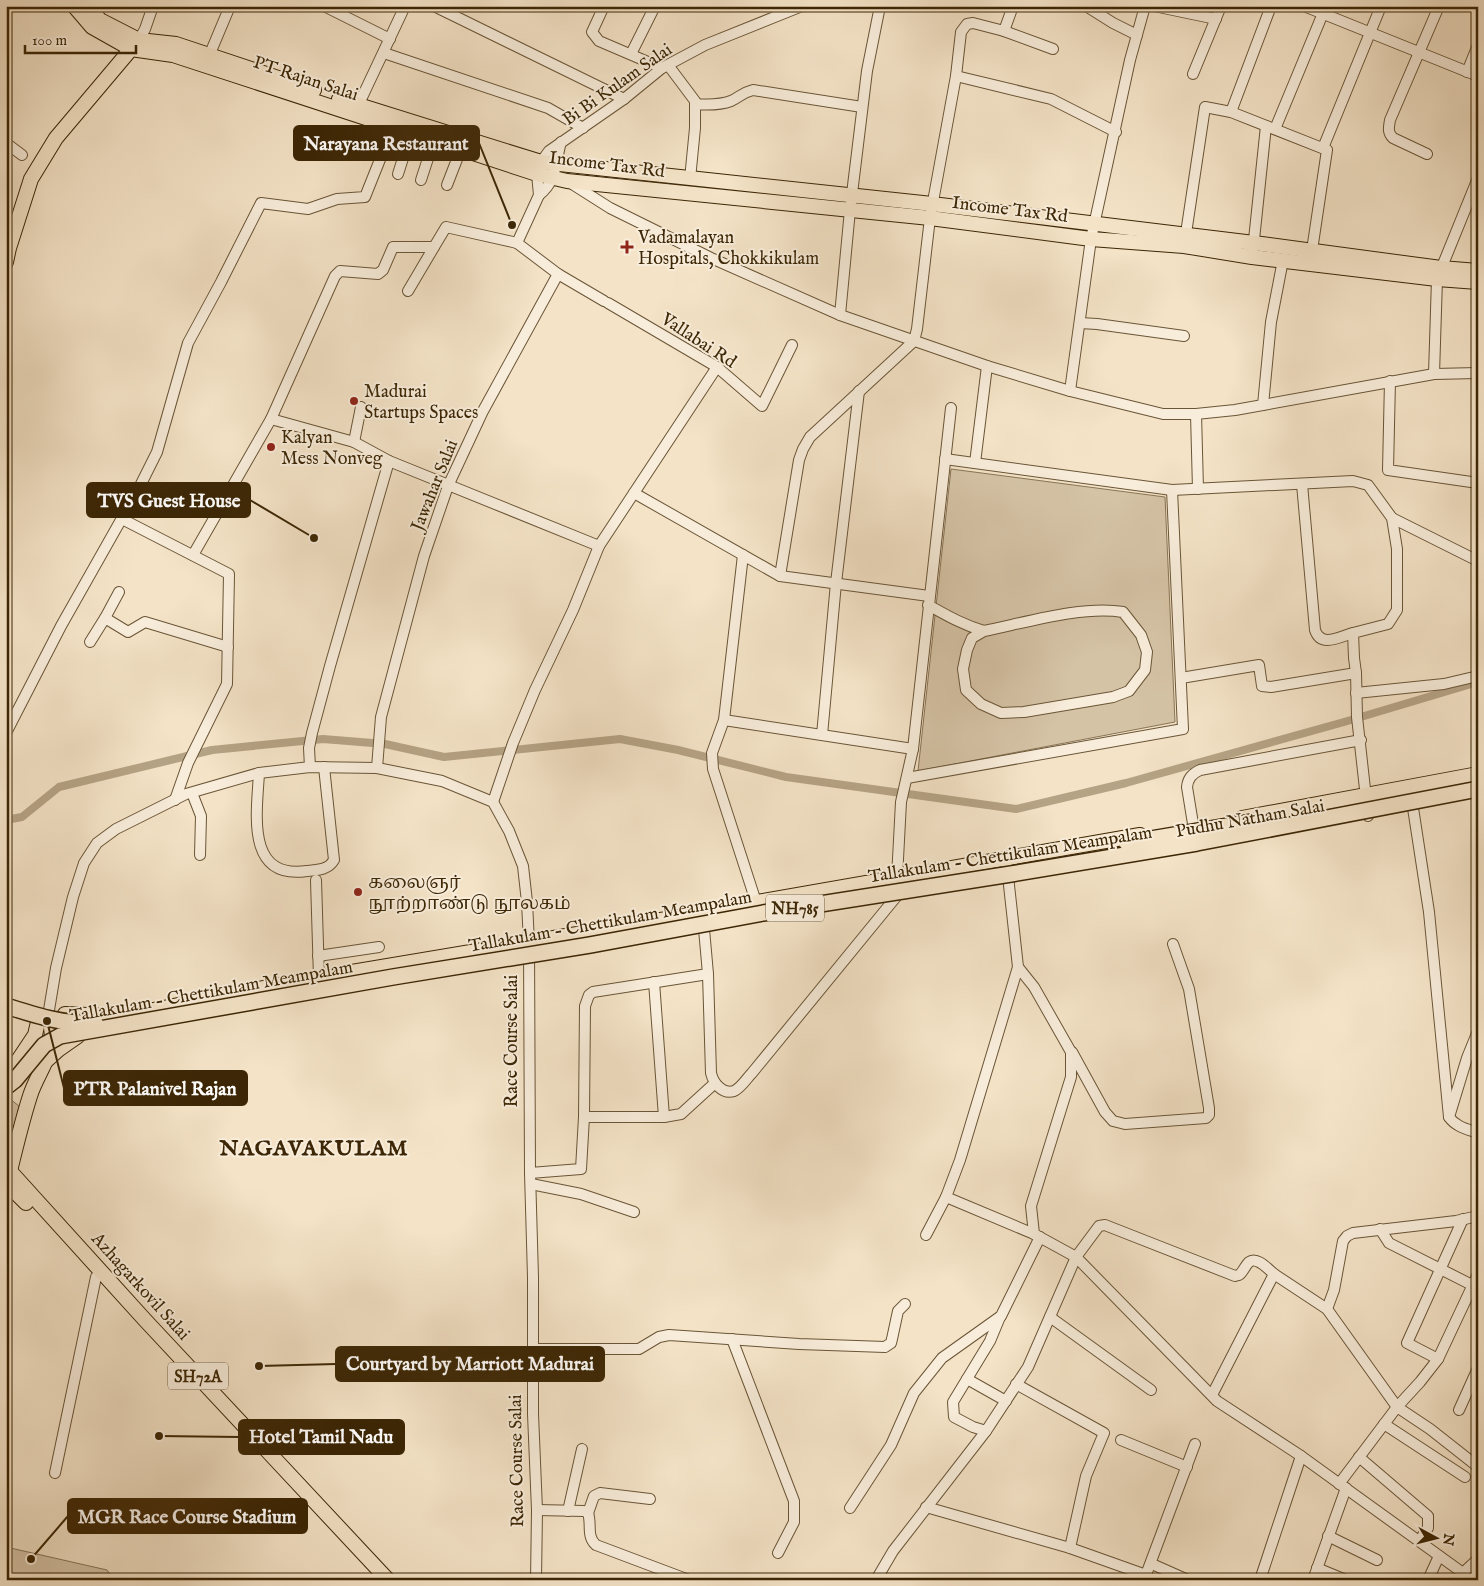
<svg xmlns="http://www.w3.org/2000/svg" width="1484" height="1586" font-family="'IM FELL English','Noto Serif Tamil',serif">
	<rect width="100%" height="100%" fill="#f4e3c7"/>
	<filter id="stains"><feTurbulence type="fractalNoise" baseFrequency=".004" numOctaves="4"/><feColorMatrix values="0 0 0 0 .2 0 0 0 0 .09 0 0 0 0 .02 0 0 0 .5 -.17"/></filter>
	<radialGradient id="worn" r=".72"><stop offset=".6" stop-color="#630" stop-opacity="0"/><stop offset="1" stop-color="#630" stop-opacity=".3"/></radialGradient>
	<g fill="#d5c3a6" stroke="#887456">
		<path d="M951,469L1165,497L1175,722L918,771Z"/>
		<path d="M10,1099L19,1106L9,1155L6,1160V1100Z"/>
		<path d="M6,1547L107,1570L114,1580H6Z"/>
	</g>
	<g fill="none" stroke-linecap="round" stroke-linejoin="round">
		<path stroke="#b5a385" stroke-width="8" d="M6,820L22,817L59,787L212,750L323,739L385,744L444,757L620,739L678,750L786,777L1016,809L1126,783L1344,722L1478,682"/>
		<g stroke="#6a5536" stroke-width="12">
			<g id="minor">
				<path d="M324,6L390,39"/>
				<path d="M434,6L624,99"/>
				<path d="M604,6L592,32L599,41L662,68"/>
				<path d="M1086,6L1113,23L1137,35"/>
				<path d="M1154,6L1216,19"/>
				<path d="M1271,6L1231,112L1327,150L1311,257"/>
				<path d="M1304,6L1478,76"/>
				<path d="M1004,31L1053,49"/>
				<path d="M139,40L145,29L153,6"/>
				<path d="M384,53L548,108L583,128"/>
				<path d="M631,54L655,6"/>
				<path d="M209,56L230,6"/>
				<path d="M668,65L695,101V128L690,179"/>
				<path d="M1467,72L1478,45"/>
				<path d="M1193,74L1221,6"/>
				<path d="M956,76L1051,99L1116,132"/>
				<path d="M695,104C707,105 720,105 731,101C740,97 741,93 753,90L862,107"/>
				<path d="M356,110L405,6"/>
				<path d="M1275,129L1326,6"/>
				<path d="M6,143L22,155"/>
				<path d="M1323,148L1381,6"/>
				<path d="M1427,154L1393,138C1387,132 1389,127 1390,120L1439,6"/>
				<path d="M398,174L411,133"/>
				<path d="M421,180L434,140"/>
				<path d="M569,182L610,208L711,258L840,315L987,366L1070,391L1163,414H1196L1235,410L1434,374L1478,373"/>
				<path d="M447,185L461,149"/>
				<path d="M539,195C557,181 555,163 561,142"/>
				<path d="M1185,240L1205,107L1231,112"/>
				<path d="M1253,249L1266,126"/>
				<path d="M558,274L604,301"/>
				<path d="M408,291L434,247"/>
				<path d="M608,303L717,367L762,406L792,345"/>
				<path d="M840,315L850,210L867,71L880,6"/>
				<path d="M1080,323L1097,324L1184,336"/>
				<path d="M1434,374L1437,279L1478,178"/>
				<path d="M1390,381L1388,470L1478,483"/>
				<path d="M1070,391L1091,239L1130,60L1145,6"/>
				<path d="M1263,405L1271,322L1283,260"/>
				<path d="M1196,414L1198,489"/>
				<path d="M271,419L354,442L389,461L599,546"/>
				<path d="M354,442L361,407"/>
				<path d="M945,459L1172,490L1353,481L1368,485L1392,518L1397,549V610L1388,624L1353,633L1354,658L1356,673L1357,717L1368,816"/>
				<path d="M975,463L987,366"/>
				<path d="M1302,484L1315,630C1321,648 1339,637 1353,633"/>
				<path d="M634,493L780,576L929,596"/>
				<path d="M1392,518L1478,561"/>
				<path d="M122,519L229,574L227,684L188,763L175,800"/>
				<path d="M193,555L271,419L335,276L340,271L378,274L383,270L393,247H434L446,227L517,243"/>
				<path d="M743,555L724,720L913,749"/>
				<path d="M780,576L799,460L803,449L810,437L914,341L917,329L930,218L956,76L961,32L967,24L973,23L1004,31L1013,6"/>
				<path d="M928,605C946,615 963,625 984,631C1024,623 1083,605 1123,612L1141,635L1147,652L1145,670L1129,691L1113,697L1024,712L1001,713L981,704L966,690L963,669L967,650L972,638L984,631"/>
				<path d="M105,618L119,592"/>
				<path d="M90,642L105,618L128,632L145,622L228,647"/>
				<path d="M1181,678L1259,665L1262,686L1271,687L1356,673"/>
				<path d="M1356,693L1444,684L1478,676"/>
				<path d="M724,720L712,753L713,769L758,908"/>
				<path d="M6,733L61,626L139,488L157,452L188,343L221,282L261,203L308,209L337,199L365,197L393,127"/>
				<path d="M822,735L836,583L859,391"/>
				<path d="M310,767L309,748L312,733L330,666L389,461"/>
				<path d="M377,768L381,717L424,556L448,486L483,411L558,274L517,243L539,195L537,174L541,162L549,151L624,99L662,68L705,45L802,6"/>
				<path d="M259,773C257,812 245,880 307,871C318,870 328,870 334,860L324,767"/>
				<path d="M907,778L1183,729L1172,490"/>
				<path d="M192,793L201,816L200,855"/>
				<path d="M493,802L513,743L535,690L573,610L599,546L717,367"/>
				<path d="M1413,808L1429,912L1449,1117"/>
				<path d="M1195,836L1187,787C1188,778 1192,774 1200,770L1361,740"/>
				<path d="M1006,858L1018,967L1034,987L1071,1052V1077L1031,1206L1034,1234L1076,1257L1217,1401L1301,1456L1463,1573L1478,1559"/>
				<path d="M316,880L319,978"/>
				<path d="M704,929L708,974L711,1073C713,1082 722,1095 734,1091C741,1088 747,1078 752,1073L896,897L901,802L913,749L951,408"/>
				<path d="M318,956L379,947"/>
				<path d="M1018,967L960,1160L946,1197L1034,1234"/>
				<path d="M708,974L593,992L589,995L585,1006L584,1117H664L681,1114L715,1083"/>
				<path d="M654,982L664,1117"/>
				<path d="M49,1010L56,968L73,897L84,863L97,843L116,829L186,794L259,773L310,767L377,768L442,781L493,802L509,831L523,866L527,902L529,943L530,1173L533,1277V1414L537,1510L536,1580"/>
				<path d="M1478,1031L1467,1058L1449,1117C1456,1127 1467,1129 1478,1133"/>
				<path d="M1072,1052L1105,1112L1113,1121L1125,1124L1206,1118L1209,1115V1108L1189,989L1173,944"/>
				<path d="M530,1173L581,1169L584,1117"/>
				<path d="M531,1184L581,1194L634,1212"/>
				<path d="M1380,1229L1389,1243L1472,1285"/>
				<path d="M926,1235L946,1197"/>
				<path d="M1327,1309L1334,1290L1343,1241L1347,1236L1353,1233L1456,1221L1478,1216"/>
				<path d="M1050,1317L1151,1390"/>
				<path d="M732,1339L794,1501V1522L778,1553"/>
				<path d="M533,1349H639L659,1337L669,1335L799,1344L885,1347L891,1343L892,1339L898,1311L905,1304"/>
				<path d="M1438,1359L1407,1343L1463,1219"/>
				<path d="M967,1379L1006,1401"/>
				<path d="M1016,1384L1104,1433L1086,1476L1070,1548"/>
				<path d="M1212,1395L1274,1274L1327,1309L1397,1407L1339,1484"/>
				<path d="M1459,1410L1478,1368"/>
				<path d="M1384,1424L1465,1477"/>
				<path d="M986,1431L973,1427L954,1417L953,1402L990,1341L1000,1317"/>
				<path d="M1121,1440L1187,1467"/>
				<path d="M1359,1457L1428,1516V1528L1419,1541"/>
				<path d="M1477,1466L1430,1429L1397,1407L1420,1382L1438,1359L1478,1274"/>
				<path d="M55,1473L96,1277"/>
				<path d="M926,1507L1070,1548L1146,1575"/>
				<path d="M850,1508L891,1445L914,1393L942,1358L1001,1316L1040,1237"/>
				<path d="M537,1510L584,1511L588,1513C592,1524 586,1536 596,1545L689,1580"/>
				<path d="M568,1511L582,1449"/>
				<path d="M588,1513L594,1496L600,1493L650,1499"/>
				<path d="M1328,1536L1377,1560"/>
				<path d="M1152,1564L1188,1580"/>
				<path d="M1317,1568L1346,1580"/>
				<path d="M876,1580L893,1551L986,1431L1028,1367L1076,1257L1099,1226L1105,1225L1110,1227L1235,1276L1239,1275C1243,1272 1245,1266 1249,1262C1257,1256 1268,1269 1274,1274"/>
				<path d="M1144,1580L1195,1444"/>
				<path d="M1260,1580L1301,1456"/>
				<path d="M1313,1580L1346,1488"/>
				<path d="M1428,1580L1439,1556"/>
			</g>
		</g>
		<g stroke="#3c2605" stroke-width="16">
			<g id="major">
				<path d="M74,6L92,27L131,49L173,55L537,174L567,181L930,218L1091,239L1184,246L1252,257L1437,279L1478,282"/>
				<path d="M88,6L100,20L139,40L176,44L314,90"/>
				<path d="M339,99L541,162L932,204L1254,243L1441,268L1478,271"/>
				<path d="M6,262L9,248L31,179L56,138L137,42"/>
				<path d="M1242,818L1478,774"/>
				<path d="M65,1014L112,1016L148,1011L304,980L714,911L757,902L1140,835"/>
				<path d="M47,1060L58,1050L78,1036"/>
				<path d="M6,1074L11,1071L35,1035L38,1022"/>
				<path d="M10,1171L145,1320L388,1580"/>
				<path d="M10,1171C16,1146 22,1121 30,1096C37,1073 56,1053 51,1028"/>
				<path d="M6,1183L26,1203"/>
			</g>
		</g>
		<use href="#minor" stroke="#f8eddb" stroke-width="10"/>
		<use href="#major" stroke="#f4e3c7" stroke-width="14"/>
		<g stroke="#3c2605" stroke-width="18" stroke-linecap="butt">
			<g id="highway-bridge">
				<path d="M1127,843L1257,821"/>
				<path d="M6,1006C35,1015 64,1025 95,1023"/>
				<path d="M6,1087L15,1080L44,1045L60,1036L393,977L590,945L763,913L1011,874L1197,843L1478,789"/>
			</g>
		</g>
		<use href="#highway-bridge" stroke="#f4e3c7" stroke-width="15"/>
	</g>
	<g fill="#8f2418" stroke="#f8eddb" stroke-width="2">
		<path d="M624.5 239.5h5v5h5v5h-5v5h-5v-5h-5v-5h5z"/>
		<circle cx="354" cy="401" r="5"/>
		<circle cx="271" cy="447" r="5"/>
		<circle cx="358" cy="892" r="5"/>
	</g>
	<g text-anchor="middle" stroke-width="4" stroke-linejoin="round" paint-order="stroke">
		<g fill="#f8eddb" stroke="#746245" stroke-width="1">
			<rect x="766" y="894.5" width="58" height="27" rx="4"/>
			<rect x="168" y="1362.5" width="60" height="27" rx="4"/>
		</g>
		<g font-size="16" font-weight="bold" fill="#3c2605">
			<text x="795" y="914">NH785</text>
			<text x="198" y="1382">SH72A</text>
		</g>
		<g font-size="18" fill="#3c2605" stroke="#f8eddb">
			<text transform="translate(306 78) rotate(18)" y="6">PT Rajan Salai</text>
			<text transform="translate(617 84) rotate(-35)" y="6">Bi Bi Kulam Salai</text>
			<text transform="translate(607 164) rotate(7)" y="6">Income Tax Rd</text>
			<text transform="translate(1010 209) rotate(7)" y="6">Income Tax Rd</text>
			<text transform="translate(699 340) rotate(33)" y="6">Vallabai Rd</text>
			<text transform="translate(434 485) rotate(-68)" y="6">Jawahar Salai</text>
			<text transform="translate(1250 818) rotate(-10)" y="6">Pudhu Natham Salai</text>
			<text transform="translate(1010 854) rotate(-9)" y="6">Tallakulam - Chettikulam Meampalam</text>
			<text transform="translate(610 921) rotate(-10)" y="6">Tallakulam - Chettikulam Meampalam</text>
			<text transform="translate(211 991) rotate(-10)" y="6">Tallakulam - Chettikulam Meampalam</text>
			<text transform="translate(511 1041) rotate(-90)" y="6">Race Course Salai</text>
			<text transform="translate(141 1286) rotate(48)" y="6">Azhagarkovil Salai</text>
			<text transform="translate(516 1461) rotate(-91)" y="6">Race Course Salai</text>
		</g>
		<g font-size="18" fill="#3c2605" stroke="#f8eddb" text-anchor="start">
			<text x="638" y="243">Vadamalayan<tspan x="638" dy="21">Hospitals, Chokkikulam</tspan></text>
			<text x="364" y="397">Madurai<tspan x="364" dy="21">Startups Spaces</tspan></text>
			<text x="281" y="443">Kalyan<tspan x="281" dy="21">Mess Nonveg</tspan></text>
			<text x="368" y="888">கலைஞர்<tspan x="368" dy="21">நூற்றாண்டு நூலகம்</tspan></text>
		</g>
		<g font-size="22" font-weight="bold" letter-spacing="1" fill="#3c2605" stroke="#f8eddb">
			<text x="314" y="1155">NAGAVAKULAM</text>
		</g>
	</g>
	<path fill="none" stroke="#3c2605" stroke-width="2" d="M512 225L479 143M314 538L250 500M47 1021L64 1088M259 1366L336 1364M159 1436L239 1437M31 1559L68 1516"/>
	<g fill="#3c2605" stroke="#f8eddb" stroke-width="2">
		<circle cx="512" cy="225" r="5"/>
		<circle cx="314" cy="538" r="5"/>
		<circle cx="47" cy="1021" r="5"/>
		<circle cx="259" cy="1366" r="5"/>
		<circle cx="159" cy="1436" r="5"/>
		<circle cx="31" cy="1559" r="5"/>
	</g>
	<g fill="#3c2605" stroke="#3c2605" stroke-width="2">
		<rect x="294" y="126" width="185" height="34" rx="5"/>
		<rect x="87" y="483" width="163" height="34" rx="5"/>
		<rect x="64" y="1071" width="183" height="34" rx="5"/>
		<rect x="336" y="1347" width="268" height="34" rx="5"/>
		<rect x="239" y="1420" width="165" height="34" rx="5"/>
		<rect x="68" y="1499" width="239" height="34" rx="5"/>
	</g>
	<g font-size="19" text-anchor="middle" font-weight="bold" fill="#fff">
		<text x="386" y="150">Narayana Restaurant</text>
		<text x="169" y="507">TVS Guest House</text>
		<text x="155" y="1095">PTR Palanivel Rajan</text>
		<text x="470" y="1370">Courtyard by Marriott Madurai</text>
		<text x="321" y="1443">Hotel Tamil Nadu</text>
		<text x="187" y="1523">MGR Race Course Stadium</text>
	</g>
	<rect width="1484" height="1586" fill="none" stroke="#f4e3c7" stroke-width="25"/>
	<rect x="8" y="8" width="1469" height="1571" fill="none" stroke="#3c2605" stroke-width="2.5"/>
	<rect x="12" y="12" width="1459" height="1561" fill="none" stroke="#3c2605"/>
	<g transform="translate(1436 1538) rotate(97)" stroke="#f8eddb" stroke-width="4" paint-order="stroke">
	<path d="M0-4L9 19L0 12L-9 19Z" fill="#3c2605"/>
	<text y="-8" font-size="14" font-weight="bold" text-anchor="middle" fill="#3c2605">N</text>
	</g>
	<path d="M25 45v8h111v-8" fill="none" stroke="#3c2605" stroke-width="2.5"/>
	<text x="32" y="45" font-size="15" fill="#3c2605" stroke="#f8eddb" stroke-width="4" paint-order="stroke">100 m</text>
	<rect width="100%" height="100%" filter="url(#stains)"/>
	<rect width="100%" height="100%" fill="url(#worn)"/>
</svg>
